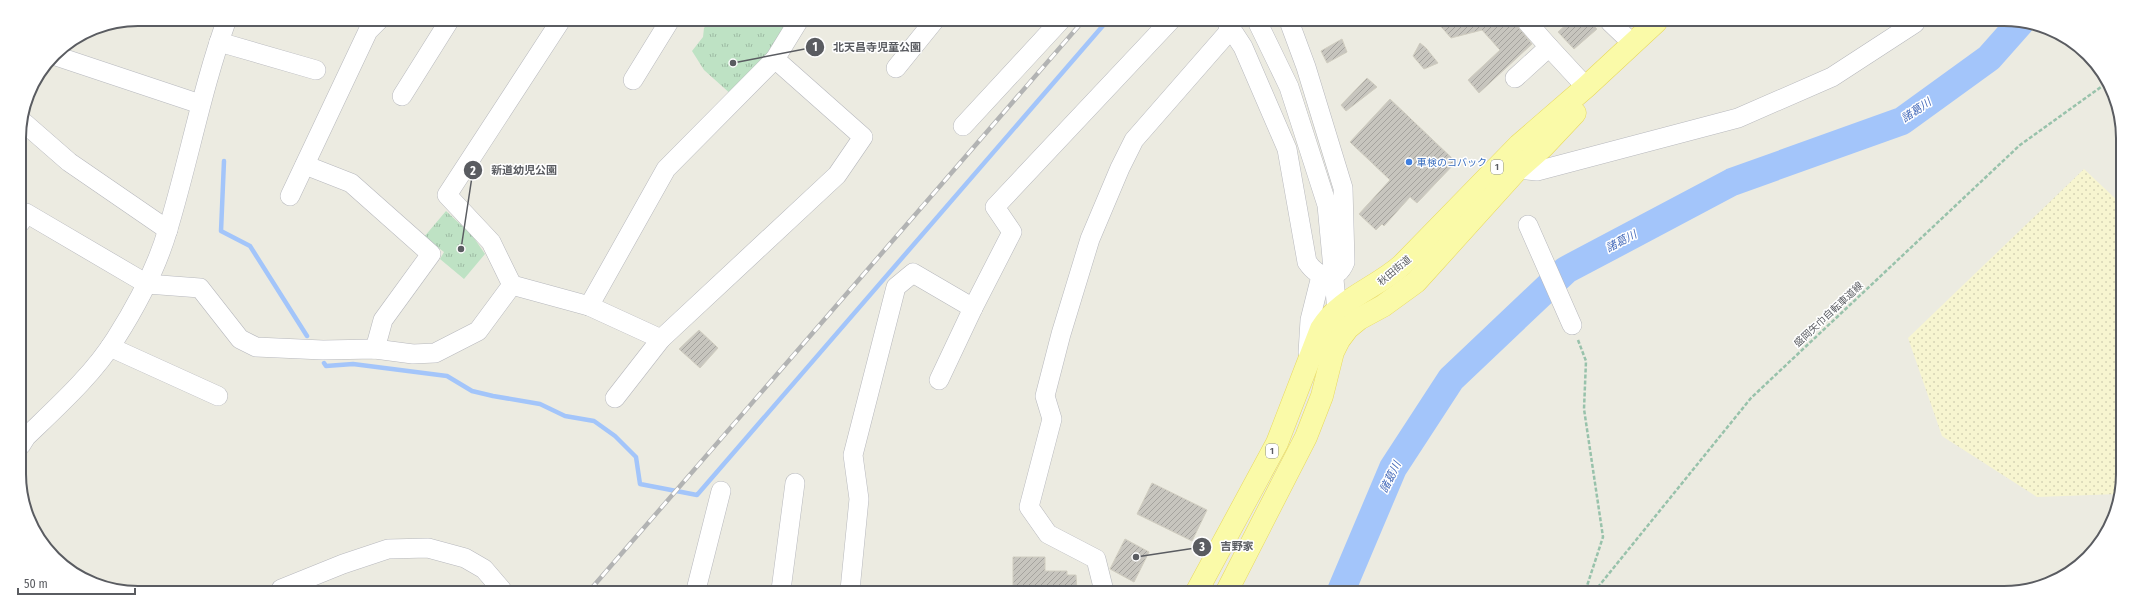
<svg xmlns="http://www.w3.org/2000/svg" width="2142" height="612" font-family="'Fira Sans Condensed','Noto Sans JP',sans-serif">
	<defs>
		<pattern id="sand-dots" width="8" height="8" patternUnits="userSpaceOnUse"><rect width="8" height="8" fill="#f7f5d0"/><path d="M2 2h.1M6 6h.1" fill="none" stroke="#d6d4b5" stroke-width="1.8" stroke-linecap="round"/></pattern>
		<pattern id="park-tufts" width="24" height="20" patternUnits="userSpaceOnUse"><rect width="24" height="20" fill="#bee2c4"/><path d="M3 7l-1-3M5 7V3M7 7l1-3M15 17l-1-3M17 17v-4M19 17l1-3" fill="none" stroke="#9dbaa3"/></pattern>
		<pattern id="building-hatch" width="6" height="6" patternUnits="userSpaceOnUse"><rect width="6" height="6" fill="#c7c5be"/><path d="M-1 1l2-2M0 6l6-6M5 7l2-2" fill="none" stroke="#a5a39e"/></pattern>
	</defs>
	<rect width="100%" height="100%" fill="#ecebe1"/>
	<path fill="url(#sand-dots)" d="M2084,169L2120,203L2119,494L2037,497L1942,436L1908,338Z"/>
	<g fill="url(#park-tufts)">
		<path d="M711,20H783L791,25L733,96L704,70L692,51L703,37L704,28Z"/>
		<path d="M446,211L472,235L485,254L464,279L440,259L444,252L424,237Z"/>
	</g>
	<g fill="none" stroke-linecap="round" stroke-linejoin="round">
		<g stroke="#a3c5fa" stroke-width="4.5">
			<path d="M224,161L221,231L250,246L307,336"/>
			<path d="M324,363L326,366L353,364L447,376L472,391L493,396L540,404L565,416L594,421L615,436L636,457L640,484L697,495L1107,21"/>
		</g>
		<path stroke="#a3c5fa" stroke-width="28" d="M1341,591L1393,468L1451,379L1566,270L1732,182L1902,121L1989,58L2020,23"/>
	</g>
	<g fill="url(#building-hatch)" stroke="#d0cdc0">
		<path d="M1437,22H1514L1532,44L1479,93L1468,80L1500,50L1482,30L1451,38Z"/>
		<path d="M1569,22H1590L1597,29L1574,49L1558,32Z"/>
		<path d="M1342,39L1347,52L1327,63L1321,51Z"/>
		<path d="M1420,43L1426,48L1438,63L1424,69L1413,56Z"/>
		<path d="M1367,78L1377,87L1346,111L1341,105Z"/>
		<path d="M1390,99L1456,162L1417,203L1410,197L1384,226L1382,224L1376,230L1359,214L1390,180L1350,142Z"/>
		<path d="M699,330L718,348L700,368L679,349Z"/>
		<path d="M1152,483L1207,510L1192,541L1137,514Z"/>
		<path d="M1125,539L1149,552L1134,582L1110,569Z"/>
		<path d="M1013,557H1045V571H1067V575H1076L1077,591H1013Z"/>
	</g>
	<g fill="none" stroke-linecap="round" stroke-linejoin="round">
		<g stroke="#b7b8bd" stroke-width="20">
			<g id="minor">
				<path d="M1226,21L1243,47L1287,149L1307,262C1318,278 1337,283 1345,262L1343,188L1306,67L1289,21"/>
				<path d="M1257,21L1289,87L1327,205L1338,322"/>
				<path d="M1527,22L1549,47"/>
				<path d="M1610,22L1632,43"/>
				<path d="M219,42L316,70"/>
				<path d="M53,55L200,104"/>
				<path d="M896,68L934,21"/>
				<path d="M1515,78L1549,47L1586,87"/>
				<path d="M633,80L670,20"/>
				<path d="M402,96L449,21L447,20"/>
				<path d="M22,121L69,162L168,230"/>
				<path d="M963,126L1060,21"/>
				<path d="M305,165L351,183L431,254L383,320L375,349"/>
				<path d="M1518,169L1537,171L1738,118L1832,77L1915,23"/>
				<path d="M290,196L368,31L379,20"/>
				<path d="M20,223L26,213L147,284L200,288L240,339L256,347L323,350L375,349L413,354L435,353L478,331L512,285L589,306L661,339L837,175L863,137L775,59L799,20"/>
				<path d="M1528,225L1572,325"/>
				<path d="M512,285L491,242L447,195L561,20"/>
				<path d="M589,306L666,169L775,59"/>
				<path d="M110,347L218,396"/>
				<path d="M1308,353L1310,320L1321,276"/>
				<path d="M939,380L973,308"/>
				<path d="M615,398L661,339"/>
				<path d="M21,445L26,437C57,407 93,375 116,338C137,305 157,267 168,229C189,160 202,88 227,19"/>
				<path d="M281,589L343,564L388,549L428,548L465,558L484,569L502,590"/>
				<path d="M696,590L721,491"/>
				<path d="M781,590L795,483"/>
				<path d="M850,590L859,499L853,455L896,287L913,273L973,308L1012,232L995,207L1170,21"/>
				<path d="M1104,591L1096,559L1048,534L1029,507L1052,419L1045,396L1061,334L1090,239L1120,168L1134,140L1231,29"/>
			</g>
		</g>
		<g stroke="#e8d95d" stroke-width="23">
			<g id="major">
				<path d="M1197,591L1277,443L1321,329C1339,299 1376,288 1402,265L1519,145L1586,87L1656,22"/>
				<path d="M1227,591L1306,437L1322,396L1333,352L1339,340L1348,328L1359,319L1383,306L1416,282L1518,169L1543,147L1575,113"/>
			</g>
		</g>
		<g stroke="#98c2ab" stroke-width="2.5" stroke-dasharray="4 2" stroke-linecap="butt">
			<path d="M1578,340L1586,361L1584,409L1603,537L1585,592"/>
			<path d="M1594,592L1751,398L2020,145L2108,82"/>
		</g>
		<use href="#minor" stroke="#fff" stroke-width="19"/>
		<use href="#major" stroke="#fafaa8" stroke-width="22"/>
		<g stroke="#b2b3b3" stroke-width="4.5">
			<path id="rail" d="M590,590L1083,21"/>
		</g>
		<use href="#rail" stroke="#fff" stroke-width="3" stroke-dasharray="9" stroke-linecap="butt"/>
	</g>
	<circle fill="#3f7fe0" stroke="#fff" stroke-width="1.5" cx="1409" cy="162" r="4"/>
	<g text-anchor="middle" stroke-width="3" stroke-linejoin="round" paint-order="stroke">
		<g fill="#fff" stroke="#8c8d90" stroke-width="1">
			<rect x="1491" y="160" width="12" height="14" rx="3"/>
			<rect x="1266" y="444" width="12" height="14" rx="3"/>
		</g>
		<g font-size="9" font-weight="bold" fill="#5a5c61">
			<text x="1497" y="170">1</text>
			<text x="1272" y="454">1</text>
		</g>
		<g font-size="10" fill="#366cbe" stroke="#fff" text-anchor="start">
			<text x="1417" y="166">車検のコバック</text>
		</g>
		<g font-size="10" fill="#5a5c61" stroke="#fff">
			<text transform="translate(1394 270) rotate(-40)" y="4">秋田街道</text>
			<text transform="translate(1828 314) rotate(-43)" y="4">盛岡矢巾自転車道線</text>
		</g>
		<g font-size="11" font-style="italic" fill="#486dbb" stroke="#fff">
			<text transform="translate(1916 110) rotate(-34)" y="4">諸葛川</text>
			<text transform="translate(1621 241) rotate(-28)" y="4">諸葛川</text>
			<text transform="translate(1390 477) rotate(-64)" y="4">諸葛川</text>
		</g>
	</g>
	<path d="M0 0H2142V612H0ZM138 26H2004A112 112 0 0 1 2116 138V474A112 112 0 0 1 2004 586H138A112 112 0 0 1 26 474V138A112 112 0 0 1 138 26Z" fill="#fff" fill-rule="evenodd"/>
	<path fill="none" stroke="#5a5c61" stroke-width="2" d="M138 26H2004A112 112 0 0 1 2116 138V474A112 112 0 0 1 2004 586H138A112 112 0 0 1 26 474V138A112 112 0 0 1 138 26Z"/>
	<path fill="none" stroke="#5a5c61" stroke-width="1.5" d="M733 63L815 47M461 249L473 170M1136 557L1202 547"/>
	<g fill="#5a5c61" stroke="#fff" stroke-width="1.5">
		<circle cx="733" cy="63" r="4"/>
		<circle cx="461" cy="249" r="4"/>
		<circle cx="1136" cy="557" r="4"/>
		<circle cx="815" cy="47" r="10"/>
		<circle cx="473" cy="170" r="10"/>
		<circle cx="1202" cy="547" r="10"/>
	</g>
	<g font-size="12" text-anchor="middle" font-weight="bold" fill="#fff">
		<text x="815" y="51">1</text>
		<text x="473" y="175">2</text>
		<text x="1202" y="551">3</text>
	</g>
	<g font-size="11" text-anchor="middle" font-weight="bold" fill="#5a5c61" stroke="#fff" stroke-width="3" stroke-linejoin="round" paint-order="stroke">
		<text x="877" y="51">北天昌寺児童公園</text>
		<text x="524" y="174">新道幼児公園</text>
		<text x="1237" y="550">吉野家</text>
	</g>
	<path d="M18 588v6h117v-6" fill="none" stroke="#5a5c61" stroke-width="2"/>
	<text x="24" y="588" font-size="12" fill="#5a5c61" stroke="#ffffff" stroke-width="3" paint-order="stroke">50 m</text>
</svg>
